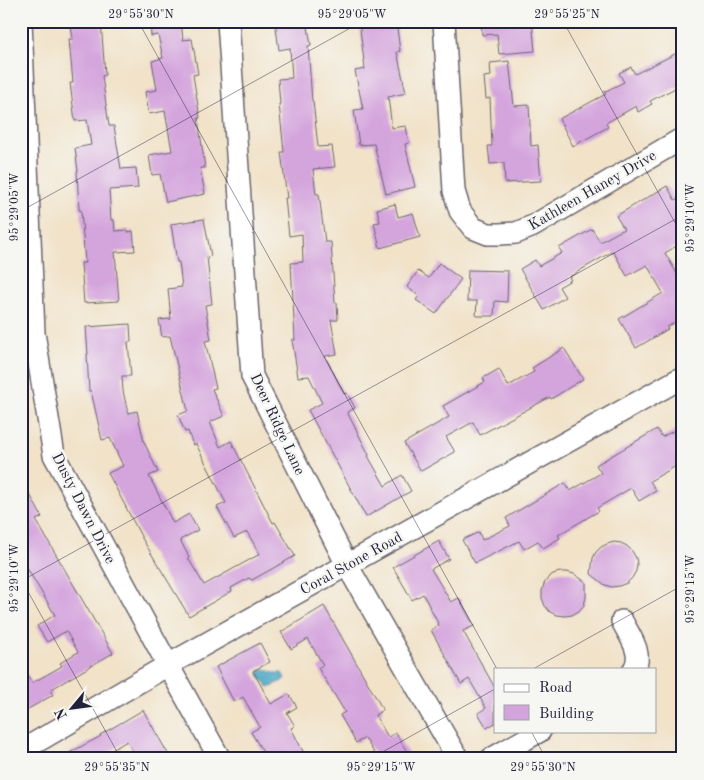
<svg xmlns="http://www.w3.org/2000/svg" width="704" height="780" font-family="'Old Standard TT',serif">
	<rect width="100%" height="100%" fill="#f6f6f2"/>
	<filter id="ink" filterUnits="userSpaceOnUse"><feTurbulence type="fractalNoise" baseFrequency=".02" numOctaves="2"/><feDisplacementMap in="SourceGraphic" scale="10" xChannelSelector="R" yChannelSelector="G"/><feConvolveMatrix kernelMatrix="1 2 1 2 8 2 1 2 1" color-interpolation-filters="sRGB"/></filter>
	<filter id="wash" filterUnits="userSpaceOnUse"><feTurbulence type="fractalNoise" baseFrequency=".0096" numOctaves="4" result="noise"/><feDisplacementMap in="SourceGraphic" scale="20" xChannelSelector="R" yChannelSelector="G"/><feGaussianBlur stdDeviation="1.12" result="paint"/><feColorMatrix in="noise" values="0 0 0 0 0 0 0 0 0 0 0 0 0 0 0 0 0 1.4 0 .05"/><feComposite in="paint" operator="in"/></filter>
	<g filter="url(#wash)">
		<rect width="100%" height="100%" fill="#f1e2c8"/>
		<path fill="#46a6c5" stroke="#346480" d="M265,669L274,673H282L285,678C282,683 277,682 274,686L271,687L267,686L265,682L261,679L259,674L260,671Z"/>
		<g id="blocks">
			<g fill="#d4a4dd">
				<path d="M70,21H101L105,75L102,76L109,126H114L121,169L136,168L138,188L109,190L111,220H114L115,231L128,230V232L133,231L135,251L115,252L119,301L84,303L81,263H85L81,210H79L77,171H78L75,148L91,145L87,120L75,121L70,83H73L69,39H73Z"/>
				<path d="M150,21H181L183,40L192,39L198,74L193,75L200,118H198L205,168H200L205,194L166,202L160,174L152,175L149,155L172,151L165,111L149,114L145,92L157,90L152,61L163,58L158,35L151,36Z"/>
				<path d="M275,21H307L311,45L308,46L312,101H313L318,147L332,146L335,167L313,169L316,194H319L325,242H331L335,303H337L338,320H331L337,354L325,356L344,394L347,393L355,408L347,412L369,455L368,456L385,486L402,475L411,491L366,517L308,410L322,403L309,376L298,377L292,340H295L291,263L303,262L302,234L289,236L285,198H287L281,152H284L279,104H280L278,79L292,78L290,48L279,50Z"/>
				<path d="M359,21H396L400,51L397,52L406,93L388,97L392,128L406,126L409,143L405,144L415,187L386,194L374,144L359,145L354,110L363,109L355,71L365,69Z"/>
				<path d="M481,21H532L535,51L499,54L497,34L482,35Z"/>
				<path d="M683,50V84L650,101L652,104L638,112L636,106L606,123L608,127L573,146L559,119L606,94L604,92L624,82L619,73L631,67L635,74Z"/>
				<path d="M509,61L514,106L529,105L531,146L538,145L541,181L505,183L504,163L490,164L488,146H492L490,98L486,99L484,77L491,76L490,63Z"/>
				<path d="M667,186L675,200L683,196V242L665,253L683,284V318L667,327L668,329L636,348L619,319L663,293L647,265L627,276L613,251L569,277L571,280L559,287L565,297L544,310L520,269L535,260L539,266L562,253L559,248L592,229L600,242L624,229L616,216Z"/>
				<path d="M395,204L398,217L413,213L420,237L380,248L374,223L380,222L377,209Z"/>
				<path d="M204,219L211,256L207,257L212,304L205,305L211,340L205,341L216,388L212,389L224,416L210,422L220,447L231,441L273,523L275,522L295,556L252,580L249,578L231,588L232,591L189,616L143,540L108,473L123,466L110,438L102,440L91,391H89L87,354H88L86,327L130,324L131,342H128L131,376H122L123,391L128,413L137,411L144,442L158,472L149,476L173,523L189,514L198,530L180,540L189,557L188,558L204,585L260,554L247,532L234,538L217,507L226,503L196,444L193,445L188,431L185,432L178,415L188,411L170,336L162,337L159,320L171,319L168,289L182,287L179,262H177L171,224Z"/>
				<path d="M439,263L461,279L436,314L416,300L419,296L407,287L418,271L429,278Z"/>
				<path d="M468,270L508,271L507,302L495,301L494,316H476L477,301H467Z"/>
				<path d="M564,348L583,379L551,399L550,397L480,435L473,422L446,437L455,452L421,471L404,443L449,417L443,406L485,382L483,378L499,369L508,386L534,372L532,368Z"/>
				<path d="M657,429L662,437L675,430L683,444V462L650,481L656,491L639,501L631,488L597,508L599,511L558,535L560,538L543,548L538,541L524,549L519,541L475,563L462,540L479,532L482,540L510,526L506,518L565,483L570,491L601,473L596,465Z"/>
				<path d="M21,478L42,517L36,520L113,653L50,690L53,695L21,713V664L32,683L62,666L60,663L78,652L66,631L47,642L37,626L55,615L21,558Z"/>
				<path d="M439,541L449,559L431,569L451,602L459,598L474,626L463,631L495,688V724V723L487,728L478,713L486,708L469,679L461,684L431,630L439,625L423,594L412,600L393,567Z"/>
				<path d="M614,542L621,543L627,546L632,551L636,558L637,564L636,571L632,578L627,583L619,586L612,587L605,585L591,574L593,558L596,552L601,547L607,544Z"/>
				<path d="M560,572H567L574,574L586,582V597L584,605L579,611L572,615L565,616L557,615L550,612L545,606L542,598V591L544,584L548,578L553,574Z"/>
				<path d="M324,606L383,710L375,715L388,737L396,733L411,759H378L365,738L356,743L340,715L345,712L318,668L323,665L308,639L291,649L281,632Z"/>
				<path d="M260,643L270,662L253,671L271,704L289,694L297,707L287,713L295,726L291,728L307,759H267L251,732L260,727L243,697L234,702L216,667Z"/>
				<path d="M143,710L171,759H137L127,741L97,759H58L101,736L100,735Z"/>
			</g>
		</g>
	</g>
	<g filter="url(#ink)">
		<use href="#blocks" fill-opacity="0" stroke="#6a656c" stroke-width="1"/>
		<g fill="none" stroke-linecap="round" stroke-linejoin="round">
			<g stroke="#6a656c" stroke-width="24">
				<g id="minor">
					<path d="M21,21L34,333L54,455L168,665L220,759"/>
					<path d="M228,21L252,376L347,565L458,759"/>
					<path d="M444,21L454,191L460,211L473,228L488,234H500L516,233L533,226L683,138"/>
					<path d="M622,621C629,635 644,654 634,669"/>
					<path d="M21,751L168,665L683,377"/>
					<path d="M491,759L540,731"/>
				</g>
			</g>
			<use href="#minor" stroke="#fff" stroke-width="21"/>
		</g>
	</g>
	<path fill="none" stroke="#22223b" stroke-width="1" stroke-opacity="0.45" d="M138,21L497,669M563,21L683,237M21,211L363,21M21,579L121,759M21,581L683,215M533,669L683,585M531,731L546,759M370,759L495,689"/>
	<g text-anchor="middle" stroke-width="5" stroke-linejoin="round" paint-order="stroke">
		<g font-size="15" fill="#22223b" stroke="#f6f6f2">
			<text transform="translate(592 190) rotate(-30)" y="5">Kathleen Haney Drive</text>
			<text transform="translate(278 424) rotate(65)" y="5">Deer Ridge Lane</text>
			<text transform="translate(84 508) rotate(63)" y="5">Dusty Dawn Drive</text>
			<text transform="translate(351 563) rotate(-29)" y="5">Coral Stone Road</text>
		</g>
	</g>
	<rect width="704" height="780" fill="none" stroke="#f6f6f2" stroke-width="55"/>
	<rect x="494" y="668" width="162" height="65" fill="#f6f6f2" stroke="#a1a1a9"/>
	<rect x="504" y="684" width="25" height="8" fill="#ffffff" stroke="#a1a1a9"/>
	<text x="539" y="692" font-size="15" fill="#22223b">Road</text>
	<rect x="504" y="705" width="25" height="15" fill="#d4a4dd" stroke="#a1a1a9"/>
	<text x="539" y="718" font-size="15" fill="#22223b">Building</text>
	<g transform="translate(72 708) rotate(241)" stroke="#f6f6f2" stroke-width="4" paint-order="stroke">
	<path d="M0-4L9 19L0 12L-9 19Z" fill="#22223b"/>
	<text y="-8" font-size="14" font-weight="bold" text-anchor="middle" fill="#22223b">N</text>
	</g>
	<rect x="28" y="28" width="648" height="724" fill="none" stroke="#22223b" stroke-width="2"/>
	<g font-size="12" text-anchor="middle" fill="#22223b">
		<text x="141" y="18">29°55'30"N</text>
		<text x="352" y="18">95°29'05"W</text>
		<text x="567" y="18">29°55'25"N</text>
		<text transform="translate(14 207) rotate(-90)" y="4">95°29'05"W</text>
		<text transform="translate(690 218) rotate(-90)" y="4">95°29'10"W</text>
		<text transform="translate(14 578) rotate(-90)" y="4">95°29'10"W</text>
		<text transform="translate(690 589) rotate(-90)" y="4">95°29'15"W</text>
		<text x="117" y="771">29°55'35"N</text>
		<text x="381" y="771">95°29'15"W</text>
		<text x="543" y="771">29°55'30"N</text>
	</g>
</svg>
